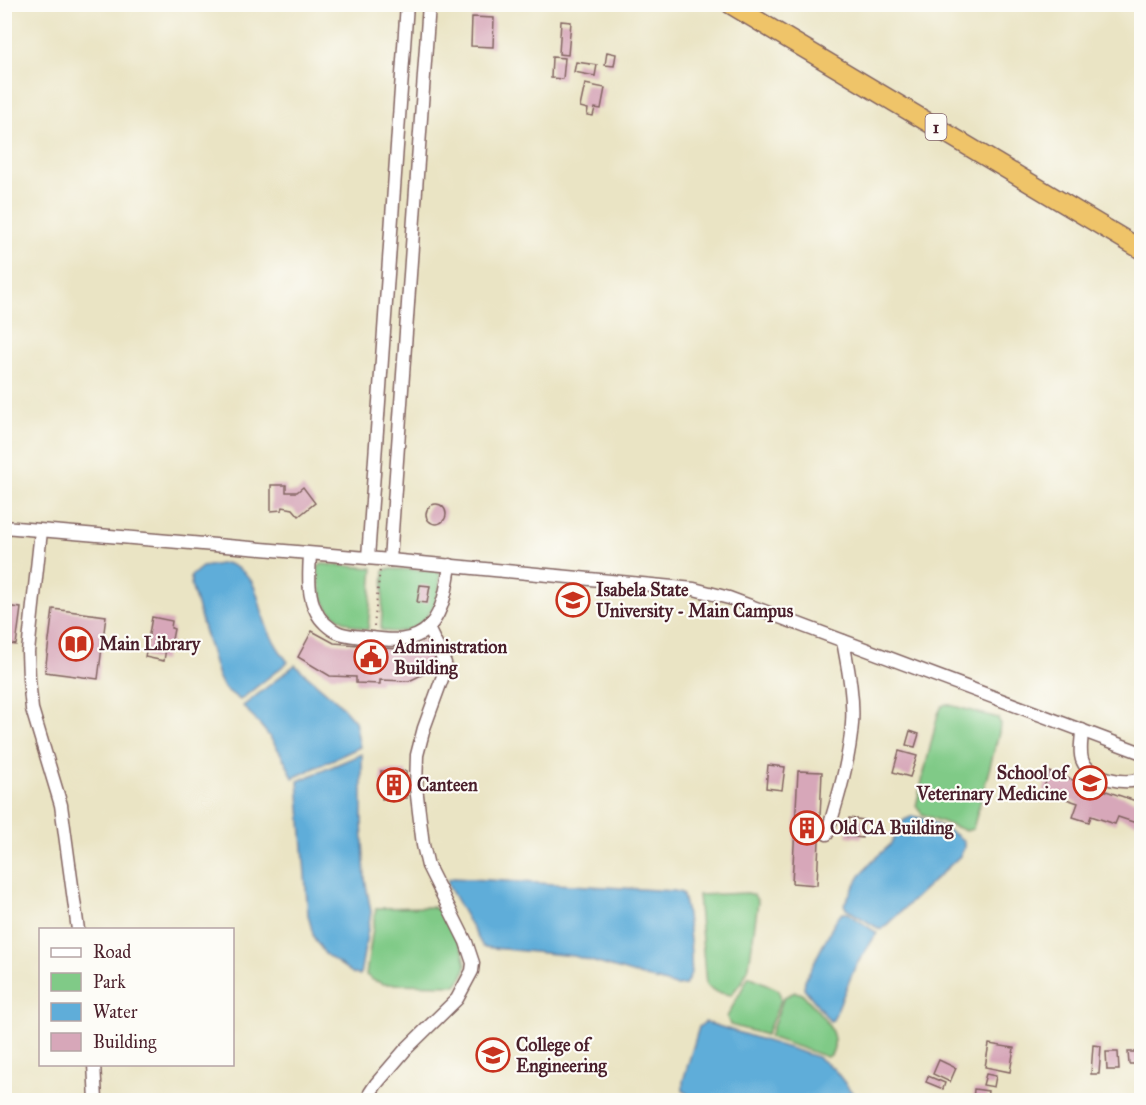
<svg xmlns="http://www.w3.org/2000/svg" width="1146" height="1105" font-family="'IM FELL Great Primer',serif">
	<rect width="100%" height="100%" fill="#fdfcf7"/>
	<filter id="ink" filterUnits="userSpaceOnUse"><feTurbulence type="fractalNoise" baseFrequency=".0167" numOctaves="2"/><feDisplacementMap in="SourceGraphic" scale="12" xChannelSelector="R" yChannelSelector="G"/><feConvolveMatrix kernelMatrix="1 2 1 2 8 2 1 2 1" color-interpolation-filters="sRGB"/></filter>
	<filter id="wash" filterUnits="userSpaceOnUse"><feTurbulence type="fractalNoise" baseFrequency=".008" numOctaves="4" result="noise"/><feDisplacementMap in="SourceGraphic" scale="24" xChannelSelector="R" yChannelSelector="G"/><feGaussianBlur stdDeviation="1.35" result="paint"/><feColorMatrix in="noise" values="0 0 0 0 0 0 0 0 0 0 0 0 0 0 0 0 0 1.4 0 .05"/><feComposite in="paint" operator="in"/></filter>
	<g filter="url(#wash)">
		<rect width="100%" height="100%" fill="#eae4c4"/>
		<g fill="#80ca87" stroke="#657459" stroke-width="1.5">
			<path d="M322,564L373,568L368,630C331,621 319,606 318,567Z"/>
			<path d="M386,569L435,570L440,574C442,608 417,640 381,630L384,571Z"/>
			<path d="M946,704L998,718L1000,723L999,733L973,829L966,831L922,814L916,806L938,714L942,706Z"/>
			<path d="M748,893L754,895L758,902L749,966L743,980L731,995L716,992L706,985L698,895Z"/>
			<path d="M433,907L443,913L463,951L466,965L463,976L456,985L384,984L373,980L366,975L376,908Z"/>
			<path d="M749,976L779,990L781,1000L766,1035L730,1025L727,1017Z"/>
			<path d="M795,992L803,994C816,1010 844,1033 831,1055L827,1057L769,1037L784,997Z"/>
		</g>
		<g fill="#5fadd9" stroke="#546682" stroke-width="1.5">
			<path d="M226,563C261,574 256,601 268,630C274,642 280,652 288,662L240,700L224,688L218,676L191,585V576L202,567Z"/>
			<path d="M295,665L338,702L355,721L360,747L293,778C280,748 265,729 243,706Z"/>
			<path d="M362,754V822L365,879L371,912L360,975L354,974L325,954L314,938L308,915L298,781Z"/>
			<path d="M913,816C930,820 950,830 964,841V848L960,856L881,930L846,909L844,904L860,876L872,861L890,845L904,820Z"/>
			<path d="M453,878L674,891L682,893C687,906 694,965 690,976C689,979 687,982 685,985L676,986L574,956L483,947L448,885V880Z"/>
			<path d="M843,913H848L877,933L855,967L833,1020L830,1021L804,988L805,980L837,918Z"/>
			<path d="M705,1022L817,1057L834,1069L858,1100H694L683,1090V1081L699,1027Z"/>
		</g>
		<g id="blocks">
			<g fill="#d7a7b9">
				<path d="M472,17L494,18L493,47L471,46Z"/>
				<path d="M561,21L571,22L568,55L559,54Z"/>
				<path d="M607,52L616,54L614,66L605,65Z"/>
				<path d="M552,57L565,58L563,79L551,78Z"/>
				<path d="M576,62L597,65L595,76L574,72Z"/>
				<path d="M585,84L605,88L601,109L595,108L593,116L587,115L588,109L580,107Z"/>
				<path d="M271,485H286V492H297L303,487L315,503L299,516L293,509L283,507L282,510L271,511Z"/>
				<circle cx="436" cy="514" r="10"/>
				<path d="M420,585L430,586L427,603L417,602Z"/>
				<path d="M4,606L21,608L16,645L4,643Z"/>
				<path d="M53,609L106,616L98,679L45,672Z"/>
				<path d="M152,617L172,621L171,628L174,629L170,650L166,648L164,661L145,657Z"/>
				<path d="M312,631L334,643L358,645V641L380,644L379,648L404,649L428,637L441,666L409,681L380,680V684L356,683V677L330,676L298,657Z"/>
				<path d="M910,731L919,734L915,747L906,745Z"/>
				<path d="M899,751L917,756L910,777L893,772Z"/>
				<path d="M768,765L785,767L782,790L766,788Z"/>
				<path d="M381,771H406L407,798L382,799Z"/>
				<path d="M798,771L822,772L817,885L792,883Z"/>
				<path d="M1049,772L1142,803V825L1118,817L1115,824L1091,816L1089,822L1073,817L1078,803L1043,791Z"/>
				<path d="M849,818L864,820L862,838L847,836Z"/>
				<path d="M989,1044L1014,1048L1010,1072L985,1067Z"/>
				<path d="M1093,1045L1101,1046L1099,1074H1091Z"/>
				<path d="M1106,1052H1118L1119,1070H1107Z"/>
				<path d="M1128,1052H1142V1064H1129Z"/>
				<path d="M939,1060L956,1068L950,1082L933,1074Z"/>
				<path d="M986,1074L996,1076L994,1087L983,1085Z"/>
				<path d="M928,1076L945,1083L943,1089L926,1082Z"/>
				<path d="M974,1089L988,1091L987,1100H973Z"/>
			</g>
		</g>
	</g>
	<g filter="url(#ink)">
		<use href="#blocks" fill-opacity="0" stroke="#826461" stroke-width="1.5"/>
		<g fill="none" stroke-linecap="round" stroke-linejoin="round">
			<g stroke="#826461" stroke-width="15">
				<g id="minor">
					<path d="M4,527L390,560L694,589L729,598L1142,753"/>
					<path d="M41,531L28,652L29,679L32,709L61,805L78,930"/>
					<path d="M310,554C309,573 307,596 317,613C320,620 330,629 337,632C345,636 355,636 364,637C386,640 413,645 430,626C444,609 447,586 450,565"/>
					<path d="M368,558L407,4"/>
					<path d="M390,560L429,4"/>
					<path d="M1082,730C1082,740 1078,755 1084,764C1093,778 1127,786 1142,778"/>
					<path d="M827,834C838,798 849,762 852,724C854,697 848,668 843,641"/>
					<path d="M94,1064L96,1100"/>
					<path d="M369,1100L370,1093L376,1084L406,1049L457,999L472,971L473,963L466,942L428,866L423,845L416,787L417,755L424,728L443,676L445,663L428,628"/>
				</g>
			</g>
			<g stroke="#826461" stroke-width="21">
				<path id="highway" d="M730,4L1142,250"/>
			</g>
			<path stroke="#826461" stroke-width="2" stroke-dasharray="1.5 4.5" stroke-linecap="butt" d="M374,626L380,569"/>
			<use href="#minor" stroke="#fff" stroke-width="12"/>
			<use href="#highway" stroke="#efc469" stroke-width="18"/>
		</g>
	</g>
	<defs>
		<g id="university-ring" transform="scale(1.725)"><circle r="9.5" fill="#fdfcf7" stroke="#c8321e" stroke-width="1.5"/><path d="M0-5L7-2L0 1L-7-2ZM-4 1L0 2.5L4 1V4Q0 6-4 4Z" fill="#c8321e"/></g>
		<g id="library-ring" transform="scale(1.725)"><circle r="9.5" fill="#fdfcf7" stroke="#c8321e" stroke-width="1.5"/><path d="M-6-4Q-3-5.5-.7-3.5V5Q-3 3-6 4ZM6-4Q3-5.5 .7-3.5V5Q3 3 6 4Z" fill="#c8321e"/></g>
		<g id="civic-ring" transform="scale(1.725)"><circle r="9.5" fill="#fdfcf7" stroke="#c8321e" stroke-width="1.5"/><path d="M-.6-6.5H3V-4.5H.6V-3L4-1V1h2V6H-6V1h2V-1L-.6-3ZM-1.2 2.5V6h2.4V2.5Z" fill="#c8321e"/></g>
		<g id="building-ring" transform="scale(1.725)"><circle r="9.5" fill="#fdfcf7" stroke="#c8321e" stroke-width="1.5"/><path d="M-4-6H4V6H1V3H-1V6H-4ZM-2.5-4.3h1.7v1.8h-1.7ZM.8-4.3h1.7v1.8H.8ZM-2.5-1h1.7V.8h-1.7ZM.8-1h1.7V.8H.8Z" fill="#c8321e"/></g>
	</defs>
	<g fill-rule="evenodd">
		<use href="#university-ring" x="573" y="600"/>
		<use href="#library-ring" x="76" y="644"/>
		<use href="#civic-ring" x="371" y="657"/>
		<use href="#university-ring" x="1090" y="783"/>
		<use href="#building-ring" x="394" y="785"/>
		<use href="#building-ring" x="807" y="828"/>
		<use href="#university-ring" x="493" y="1055"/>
	</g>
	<g text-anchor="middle" stroke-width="4.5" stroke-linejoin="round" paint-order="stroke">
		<rect fill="#fdfcf7" stroke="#806168" stroke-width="1.5" x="925.5" y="114" width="21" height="26" rx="4.5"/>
		<g font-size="16" font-weight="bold" fill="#4a1f2b">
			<text x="936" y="133">1</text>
		</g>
		<g font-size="18" font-weight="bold" fill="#4a1f2b" stroke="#fdfcf7" text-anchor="start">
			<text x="596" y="596">Isabela State<tspan x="596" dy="21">University - Main Campus</tspan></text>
			<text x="99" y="650">Main Library</text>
			<text x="394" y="653">Administration<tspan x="394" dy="21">Building</tspan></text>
			<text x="1067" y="779" text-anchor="end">School of<tspan x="1067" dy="21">Veterinary Medicine</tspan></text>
			<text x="417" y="791">Canteen</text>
			<text x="830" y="834">Old CA Building</text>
			<text x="516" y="1051">College of<tspan x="516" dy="21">Engineering</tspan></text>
		</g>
	</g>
	<rect width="1146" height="1105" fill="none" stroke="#fdfcf7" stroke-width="24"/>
	<rect x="39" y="928" width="195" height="138" fill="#fdfcf7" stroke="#b5a4a5" stroke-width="1.5"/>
	<rect x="51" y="948" width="30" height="9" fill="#ffffff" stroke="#b5a4a5" stroke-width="1.5"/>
	<text x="93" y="958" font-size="18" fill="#4a1f2b">Road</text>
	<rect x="51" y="973" width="30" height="18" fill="#80ca87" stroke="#b5a4a5" stroke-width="1.5"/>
	<text x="93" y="988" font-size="18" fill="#4a1f2b">Park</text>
	<rect x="51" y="1003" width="30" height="18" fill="#5fadd9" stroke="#b5a4a5" stroke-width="1.5"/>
	<text x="93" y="1018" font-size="18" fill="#4a1f2b">Water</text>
	<rect x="51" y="1033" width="30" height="18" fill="#d7a7b9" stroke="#b5a4a5" stroke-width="1.5"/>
	<text x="93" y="1048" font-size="18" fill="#4a1f2b">Building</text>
</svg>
